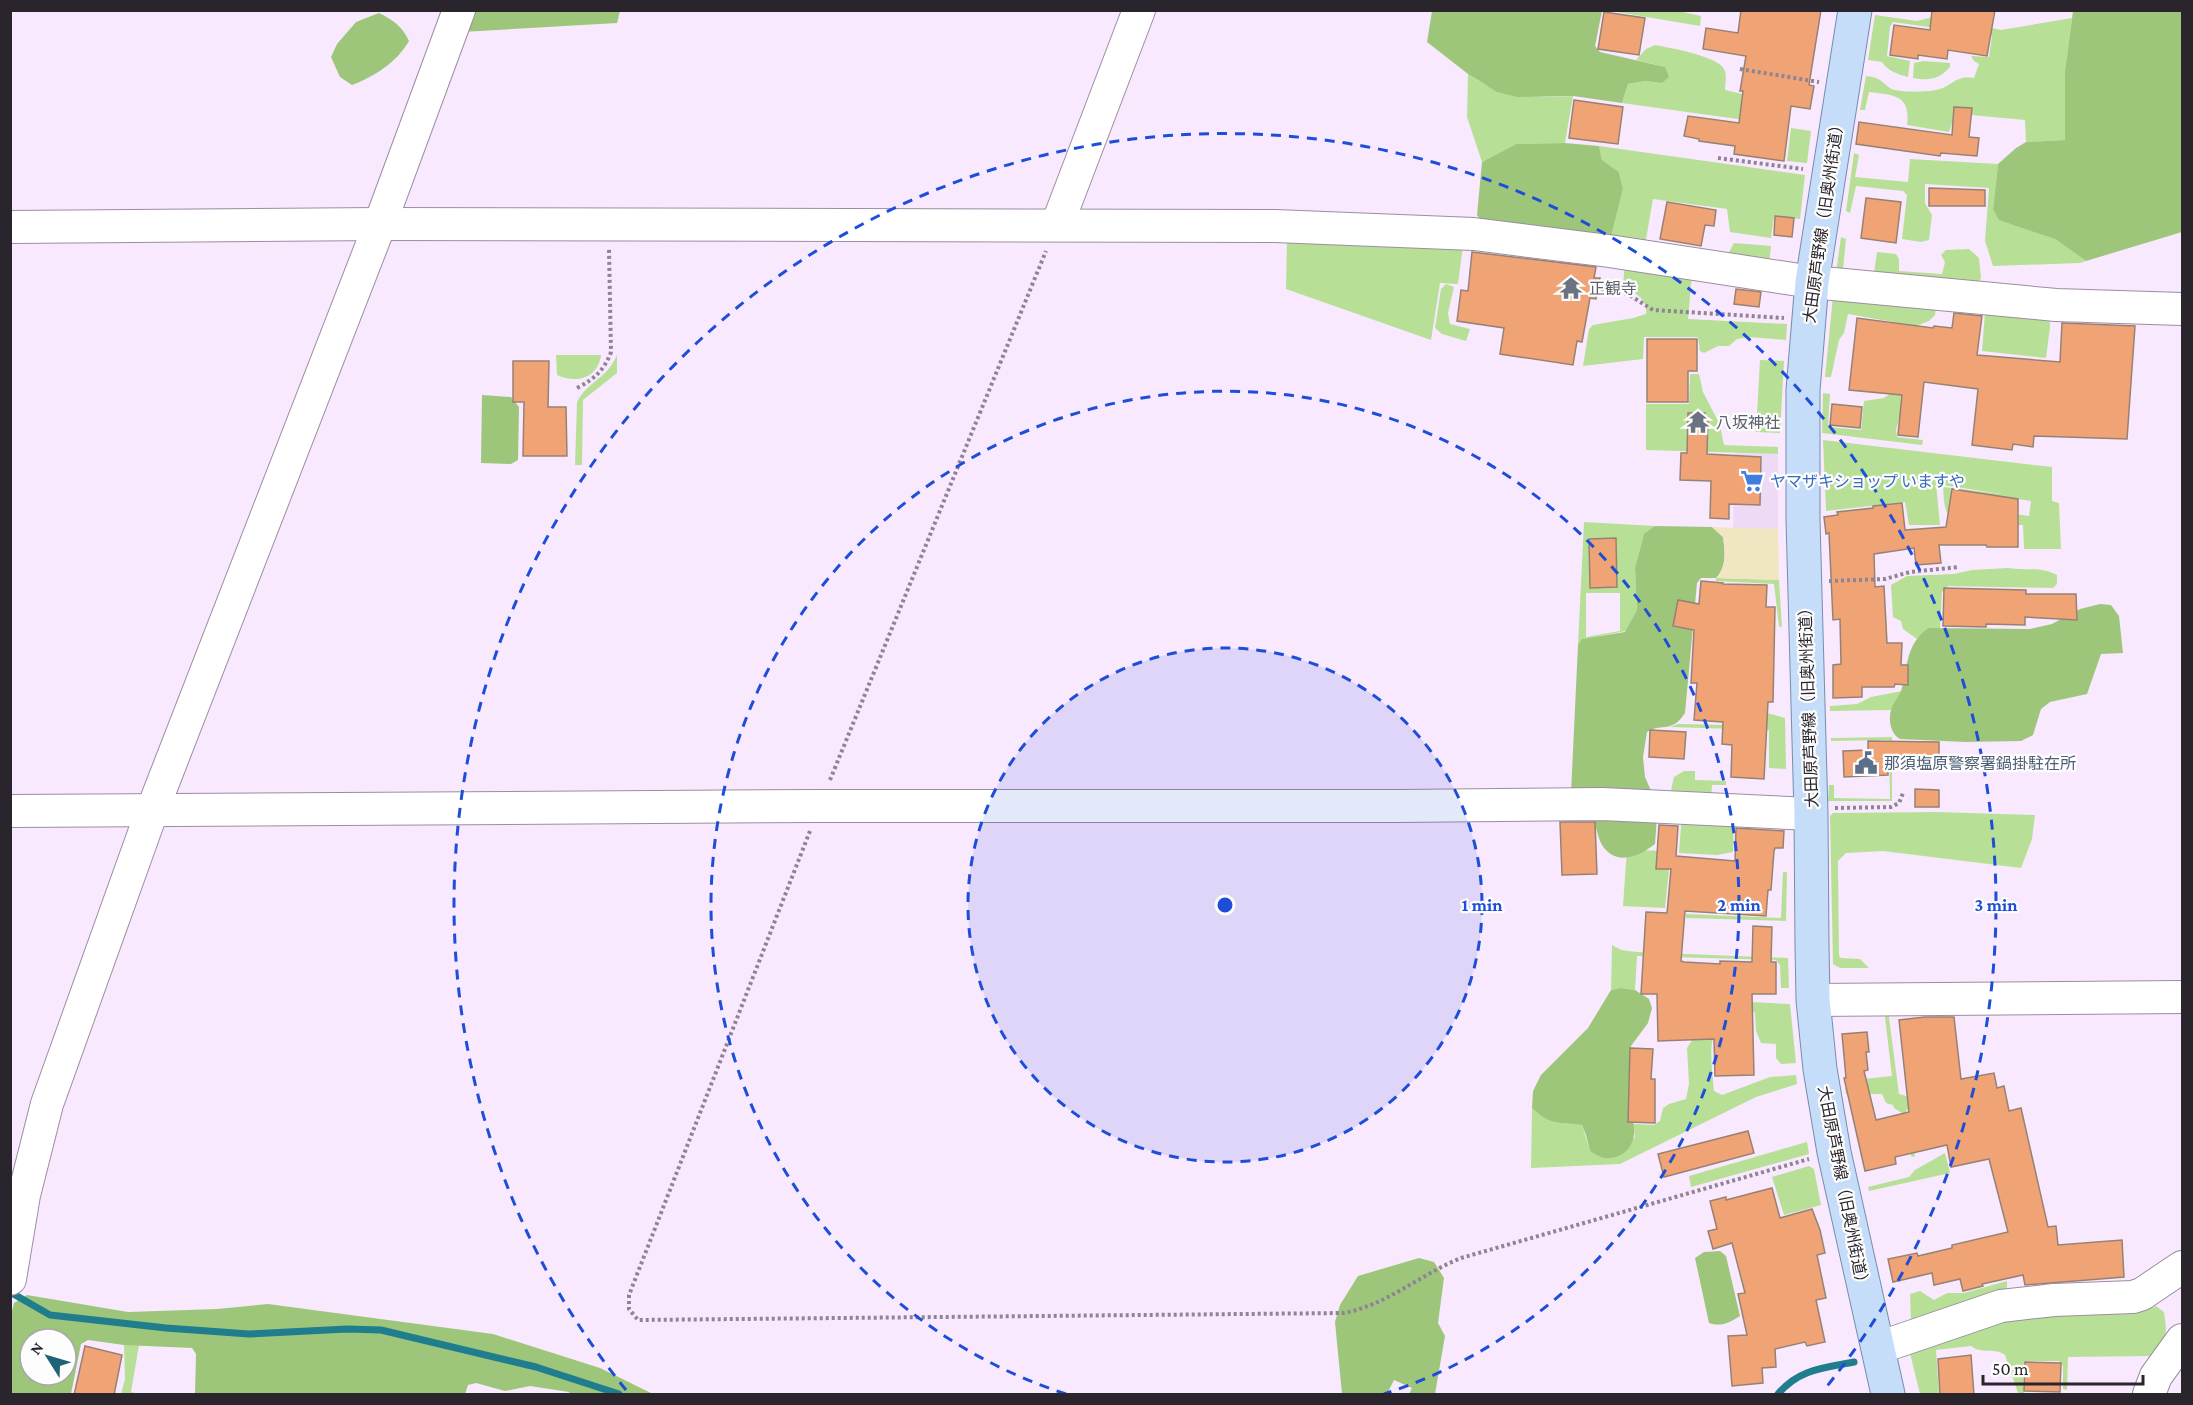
<svg xmlns="http://www.w3.org/2000/svg" width="2193" height="1405" font-family="'Crimson Pro','Noto Sans JP',serif">
	<rect width="100%" height="100%" fill="#f9e9fe"/>
	<path fill="#efdaf6" d="M1735,453L1778,454V529L1733,528Z"/>
	<g fill="#b7e096" fill-rule="evenodd">
		<path d="M1611,11H1678L1701,16L1700,26Z"/>
		<path d="M1875,15L1917,21L1937,16L2001,30L2072,18L2065,71V140L2026,142L2025,120L1971,115V108L1955,107L1953,120L1949,132L1907,125C1911,95 1894,95 1869,92L1865,110H1860L1866,76C1881,78 1879,80 1890,88C1897,93 1927,92 1936,90C1952,87 1956,74 1974,78L1979,64L1974,61L1971,56L1989,57L1992,36L1893,22L1890,27L1887,56L1910,61L1908,77C1897,74 1888,71 1882,62L1868,60Z"/>
		<path d="M1655,45C1669,48 1721,56 1725,71C1727,77 1725,85 1725,90L1755,97L1752,121L1622,103L1628,84L1645,81L1662,83L1665,67L1636,60L1646,49Z"/>
		<path d="M1923,61L1950,63V67C1939,79 1930,81 1913,78L1914,63Z"/>
		<path d="M1468,74C1505,100 1529,98 1573,96L1565,143L1516,144L1482,162L1467,117Z"/>
		<path d="M1791,128L1811,131L1807,163L1787,161Z"/>
		<path d="M1599,146L1805,175L1800,219L1774,216L1771,238L1730,232L1727,209L1653,199L1645,245L1610,241L1623,189L1619,172L1602,160Z"/>
		<path d="M1854,153L1859,155L1855,177L1908,182L1910,159L1998,164L1993,209L2033,230L2055,239L2086,261L2080,263L1993,266L1985,241L1989,188L1925,184V203L1932,215L1929,240L1921,242L1902,239L1907,195L1903,191L1856,186L1850,213L1846,211Z"/>
		<path d="M1287,237L1463,246L1458,284L1440,283L1431,340L1286,289Z"/>
		<path d="M1841,237L1846,239L1843,269L1874,273L1877,252L1896,254L1899,259V271L1942,274L1945,262L1941,255L1946,250L1969,249L1979,258L1981,278L1977,289L1836,273Z"/>
		<path d="M1734,243L1771,246L1769,265L1728,254Z"/>
		<path d="M1625,262L1692,274L1688,319L1787,324L1786,340L1749,337L1737,339L1729,346H1718L1704,353L1700,351L1698,337H1644L1643,359L1583,366L1589,329L1593,325L1633,318L1646,314C1648,298 1634,293 1623,285Z"/>
		<path d="M1446,284L1454,287L1448,313L1450,324L1470,329L1466,341L1442,334L1435,328L1441,289Z"/>
		<path d="M1833,296L1936,306L1935,315L1929,321L1916,326L1848,314L1844,333L1839,340L1831,377H1825Z"/>
		<path d="M1985,312L2049,313L2050,327L2046,358L1982,351Z"/>
		<path d="M556,355H601C598,378 577,384 557,375Z"/>
		<path d="M617,355V373L583,400L582,465H575L577,402C587,382 607,379 617,355Z"/>
		<path d="M1760,360L1784,361L1780,433L1756,432Z"/>
		<path d="M1690,374H1699L1703,392L1720,425L1724,445L1778,447V454L1646,450V404H1689Z"/>
		<path d="M1892,382L1905,384L1904,401L1896,430L1897,437L1923,440L1922,445L1822,433L1823,393L1830,394L1828,427L1861,430L1864,401L1884,398L1890,394Z"/>
		<path d="M1823,440L2052,467V501L2059,503L2061,549H2024L2023,525C2005,525 1962,529 1949,515C1943,509 1944,495 1943,487L2002,494L1936,484L1940,525H1909L1905,502L1826,511ZM1952,489L2031,501L2029,516L1950,505Z"/>
		<path d="M1584,522L1655,526L1644,535L1635,568L1637,610L1626,631L1583,639L1578,645ZM1616,538L1617,587L1590,588L1589,539ZM1586,593H1620V631L1586,637Z"/>
		<path d="M2008,568C2025,571 2041,566 2057,575V584L2053,588L1948,586L1942,592L1940,629L1928,628L1917,639L1903,629L1901,621L1893,617L1891,585L1907,576L1954,574L1972,570Z"/>
		<path d="M1716,578L1779,580L1782,627L1779,626L1774,584L1716,581Z"/>
		<path d="M1902,691L1891,710L1830,711V706L1857,704L1871,697Z"/>
		<path d="M1767,713L1785,718L1786,769L1769,768V730L1670,727L1678,724L1730,725L1729,714Z"/>
		<path d="M1892,737V801H1828L1829,785H1834V798L1890,799L1889,740L1831,741V738Z"/>
		<path d="M1684,771H1695V780L1726,781V785H1712L1711,801L1675,799L1671,790L1674,777Z"/>
		<path d="M1937,812L2035,815L2032,839L2021,868L1883,851L1846,853L1838,861L1839,956L1841,958L1860,959L1869,968H1840L1833,964L1830,816L1833,813Z"/>
		<path d="M1682,814L1734,818L1733,852L1717,855L1679,853Z"/>
		<path d="M1627,850L1671,851L1665,908L1623,906Z"/>
		<path d="M1783,872H1787L1786,921L1686,918V914L1781,918Z"/>
		<path d="M1612,945L1621,950L1637,952L1788,958L1789,988H1781L1780,965L1776,960L1637,956L1635,990L1621,988L1611,990Z"/>
		<path d="M1692,999L1790,1004L1796,1063L1781,1064L1776,1058V1044L1761,1043L1756,1031L1755,1013L1750,1009C1741,1015 1721,1025 1715,1034C1708,1043 1713,1078 1714,1091L1722,1095L1770,1077L1796,1075L1797,1084L1756,1097L1620,1164L1531,1168L1532,1108C1550,1126 1559,1122 1582,1125L1590,1151L1635,1138L1634,1124L1654,1125L1660,1121L1663,1108L1669,1104L1686,1099L1689,1084L1687,1048L1695,1036Z"/>
		<path d="M1884,1009L1888,1010L1899,1094L1924,1101L1963,1099L1906,1110L1915,1157L1911,1156L1902,1113L1894,1108L1893,1105L1886,1103L1882,1094H1846L1845,1088H1855V1080L1892,1076Z"/>
		<path d="M1807,1142L1809,1154L1691,1187L1689,1176Z"/>
		<path d="M1945,1153L1950,1173L1869,1191L1868,1187L1909,1177L1915,1170Z"/>
		<path d="M1809,1166L1814,1169L1821,1205L1784,1215L1772,1177Z"/>
		<path d="M2007,1281V1288L2003,1297L1911,1321L1910,1294L1920,1291L1934,1300L1947,1293H1964Z"/>
		<path d="M2156,1306L2164,1312C2167,1333 2168,1340 2152,1356L2068,1357L2067,1390L2063,1389V1366L2059,1361H2026L2023,1365L2024,1394L2018,1393L2005,1355C1995,1347 1983,1355 1971,1346L1936,1350L1939,1394H1920L1909,1349L2019,1314L2145,1310Z"/>
		<path d="M124,1345H139L131,1392L139,1394H121L125,1379Z"/>
	</g>
	<g fill="#9dc67b" fill-rule="evenodd">
		<path d="M463,11H620L617,23L462,32Z"/>
		<path d="M1432,11H1602L1595,46L1600,52L1665,67L1669,77L1662,83L1645,81L1628,84L1622,103L1573,96L1517,97L1497,92L1468,74L1427,42Z"/>
		<path d="M2073,11H2182V232L2086,261L2055,239L1999,220L1993,209L1998,164L2016,148L2026,142L2065,140V71Z"/>
		<path d="M379,13C393,20 402,26 409,41C397,62 375,76 352,85L340,77L331,57L337,44L356,22Z"/>
		<path d="M1565,143L1599,146L1602,160L1619,172L1623,189L1610,241L1482,223L1477,215L1482,162L1516,144Z"/>
		<path d="M482,395L511,397L519,407L518,460L511,464L481,463Z"/>
		<path d="M1655,526L1712,527L1723,537C1725,551 1727,567 1716,578H1701L1697,583L1685,713C1671,734 1664,722 1647,732L1643,757L1645,777L1655,800L1657,817L1655,844C1640,856 1616,867 1602,845C1597,836 1596,823 1591,814C1586,806 1577,799 1571,793L1578,645L1582,639L1625,632L1637,610L1635,568L1644,534Z"/>
		<path d="M2100,604L2111,605L2119,616L2123,653L2101,654L2087,694L2050,702L2041,709L2033,735L2021,741L1965,742L1900,739C1891,734 1888,721 1891,710C1893,702 1900,696 1902,688C1908,664 1906,645 1928,628L2030,629L2052,624L2080,609Z"/>
		<path d="M1621,988L1635,990L1649,999L1652,1008L1648,1023L1631,1046V1116C1640,1135 1630,1158 1608,1158C1602,1159 1595,1154 1590,1151L1586,1135L1582,1125C1559,1122 1550,1126 1532,1108L1533,1091L1541,1075L1588,1028L1611,990Z"/>
		<path d="M1720,1251L1726,1256L1740,1316C1729,1323 1721,1327 1709,1323L1695,1258L1704,1252Z"/>
		<path d="M1419,1258L1434,1262L1444,1278L1438,1323L1445,1336L1435,1394H1409L1412,1388L1394,1380L1387,1394H1342L1335,1322L1340,1305L1358,1276Z"/>
		<path d="M27,1295L128,1312L217,1309L268,1304L493,1334L600,1368L653,1394H570L569,1392L530,1386L505,1391L476,1383L468,1385L465,1394H195L196,1354L192,1348L124,1345L88,1340L81,1344L71,1394H11L10,1319L14,1303ZM30,1339H66V1375H30Z"/>
	</g>
	<path fill="#f0e6c1" d="M1712,527L1778,529L1779,580L1716,578C1727,567 1725,551 1723,537Z"/>
	<g fill="none" stroke-linecap="round" stroke-linejoin="round">
		<g stroke="#1f7d8e" stroke-width="7">
			<path d="M10,1292L50,1315L166,1328L249,1334L347,1329L381,1330L536,1367L619,1394"/>
			<path d="M1778,1394C1799,1369 1823,1368 1854,1362"/>
		</g>
	</g>
	<g fill="#f0a475" stroke="#988174" stroke-width="1.5">
		<path d="M1741,10H1821L1809,85L1814,86L1810,109L1791,106L1784,161L1734,154L1735,146L1699,141V139L1684,136L1688,116L1739,123L1743,91H1740L1746,56L1703,49L1706,28L1738,33Z"/>
		<path d="M1932,10H1995L1987,56L1948,50L1947,59L1918,55V59L1890,55L1894,25L1930,30Z"/>
		<path d="M1604,12L1645,18L1639,55L1598,49Z"/>
		<path d="M1574,100L1623,107L1618,144L1569,138Z"/>
		<path d="M1954,107L1972,108L1969,137L1979,138L1977,156L1941,153L1940,156L1856,144L1859,122L1952,135Z"/>
		<path d="M1929,188L1985,190V206H1929Z"/>
		<path d="M1866,198L1901,202L1896,243L1861,238Z"/>
		<path d="M1667,202L1716,210L1714,226L1705,225L1701,246L1660,239Z"/>
		<path d="M1775,216L1794,218L1792,237L1774,235Z"/>
		<path d="M1472,252L1596,267L1594,278H1600L1596,299L1590,298L1582,342L1577,341L1573,365L1500,354L1504,328L1457,321L1461,290L1468,291Z"/>
		<path d="M1736,289L1761,292L1759,307L1734,304Z"/>
		<path d="M1954,313L1982,316L1977,355L2060,362L2062,323L2135,326L2127,439L2034,436L2033,447L2013,444L2012,450L1972,445L1978,389L1924,382L1918,437L1898,435L1902,395L1849,390L1857,318L1933,328L1934,326L1952,328Z"/>
		<path d="M1647,339H1697V371H1688V402H1647Z"/>
		<path d="M513,361H549L548,407H566L567,456H523L524,402H513Z"/>
		<path d="M1832,404L1862,407L1860,428L1830,425Z"/>
		<path d="M1688,413H1705L1704,417H1708L1707,454L1761,457L1760,505L1729,504V519L1710,518L1711,481L1680,480L1681,453H1687Z"/>
		<path d="M1952,489L2018,499V547H1987L1986,545H1939L1941,563L1916,565L1914,548L1874,554L1875,587L1884,586L1887,643H1902L1901,665H1908V685L1895,684L1894,687H1862V697L1833,698V665L1841,664L1840,619L1833,620L1829,533L1826,534L1824,517L1838,515L1837,512L1873,508V506L1902,503L1905,530L1946,527Z"/>
		<path d="M1616,538L1617,587L1590,588L1589,539Z"/>
		<path d="M1701,581L1723,583V584L1767,585L1766,607H1775L1773,702H1768L1764,779L1731,777L1732,745L1722,744L1723,722L1694,720L1697,683H1691L1694,630L1673,626L1678,600L1699,604Z"/>
		<path d="M1944,588L2026,590V594H2076L2077,620L2025,617V625L1986,624V627L1943,626Z"/>
		<path d="M1650,730L1686,732L1684,759L1649,757Z"/>
		<path d="M1868,741L1939,742V760L1888,759V775L1844,777L1843,751L1868,750Z"/>
		<path d="M1915,789L1939,790V807H1915Z"/>
		<path d="M1560,822H1595L1597,874L1562,875Z"/>
		<path d="M1659,825L1678,826L1676,856L1735,861L1736,828L1784,831L1783,848H1775L1774,851L1771,890H1768L1766,916L1685,911L1681,961L1684,962L1720,964V961L1752,962L1753,926L1772,927L1771,962H1776V994H1752L1754,1075L1715,1076L1714,1039L1658,1041L1657,994H1641L1646,912L1667,913L1671,869H1656Z"/>
		<path d="M1925,1017H1954L1961,1079L1994,1073L1997,1088L2004,1086L2009,1111L2021,1108L2048,1227L2056,1226L2058,1245L2122,1240L2124,1277L2025,1285L2023,1275L1982,1284L1983,1286L1963,1291L1960,1279L1934,1285L1932,1273L1893,1282L1888,1259L1917,1253L1918,1256L1952,1248V1245L2008,1232L1989,1159L1951,1167L1947,1145L1895,1157L1896,1164L1865,1171L1844,1078H1846L1842,1034L1867,1032L1869,1052H1866L1868,1070L1864,1071L1876,1120L1909,1112L1899,1020Z"/>
		<path d="M1630,1048L1653,1049L1651,1079H1655V1123L1628,1122Z"/>
		<path d="M1748,1131L1754,1153L1664,1177L1658,1154Z"/>
		<path d="M1772,1188L1780,1218L1812,1209L1820,1230L1825,1253L1817,1255L1826,1298L1816,1300L1825,1342L1807,1346L1805,1342L1775,1349L1776,1367L1762,1368L1763,1383L1732,1386L1728,1336L1747,1335L1738,1294L1745,1293L1732,1243L1713,1249L1708,1231L1717,1229L1710,1201L1726,1197V1200Z"/>
		<path d="M85,1346L122,1355L114,1395H74Z"/>
		<path d="M1971,1355L1974,1395H1940L1938,1359Z"/>
		<path d="M2025,1362L2061,1363L2060,1392L2024,1391Z"/>
	</g>
	<g fill="none" stroke-linecap="round" stroke-linejoin="round">
		<g stroke="#9c8da1" stroke-width="34">
			<g id="minor">
				<path d="M1057,225L1139,10"/>
				<path d="M10,227L380,224L1275,226L1474,234L1609,251L1812,282L2056,305L2182,309"/>
				<path d="M10,811L819,806H1399L1602,804L1811,814"/>
				<path d="M1813,1000L2182,997"/>
				<path d="M10,1279L24,1195L47,1104L152,811L380,224L459,10"/>
				<path d="M1878,1348L2001,1306L2054,1300L2133,1297L2142,1294L2182,1267"/>
				<path d="M2149,1394L2156,1376L2182,1340"/>
			</g>
		</g>
		<g stroke="#768dae" stroke-width="35">
			<path id="major" d="M1855,10L1812,282L1803,390V520L1811,814L1812,945L1813,1000L1820,1069L1834,1152L1888,1394"/>
		</g>
		<g stroke="#8f8493" stroke-width="4" stroke-dasharray="3 3" stroke-linecap="butt">
			<path d="M1740,69L1819,82"/>
			<path d="M1718,158L1803,169"/>
			<path d="M1601,289L1628,294L1653,310L1784,318"/>
			<path d="M577,388C594,379 604,371 611,352L609,249"/>
			<path d="M1829,581L1885,579L1910,572L1959,567"/>
			<path d="M830,780L1046,251"/>
			<path d="M1835,808L1891,807L1899,803L1903,793"/>
			<path d="M810,831L629,1295V1309L638,1320L1344,1313C1387,1305 1421,1274 1461,1258L1809,1159"/>
		</g>
		<use href="#minor" stroke="#fff" stroke-width="32"/>
		<use href="#major" stroke="#c5ddf8" stroke-width="33"/>
	</g>
	<circle cx="1225" cy="905" r="257" fill="#1d4ed8" fill-opacity=".12"/>
	<g fill="none" stroke="#1d4ed8" stroke-width="3" stroke-dasharray="10 8">
		<circle cx="1225" cy="905" r="257"/>
		<path d="M1066 1394A514 514 0 1 1 1384 1394"/>
		<path d="M626 1390A771 771 0 1 1 1824 1390"/>
	</g>
	<defs>
		<g id="temple-bare" transform="scale(1.8)"><path d="M0-6L5-2H3V0L6.5 2.5H4V6H1.5V3h-3V6H-4V2.5H-6.5L-3 0V-2H-5Z" fill="#6b7280" stroke="#fdfdfd" stroke-width="2.5" paint-order="stroke"/></g>
		<g id="supermarket-bare" transform="scale(1.8)"><path d="M-6-5.5h2.5l.6 2H6L4.5 2H-2.5L-4.4-4H-6ZM-1.5 3.2a1.3 1.3 0 1 0 .1 0ZM3 3.2a1.3 1.3 0 1 0 .1 0Z" fill="#3f7fe0" stroke="#fdfdfd" stroke-width="2.5" paint-order="stroke"/></g>
		<g id="civic-bare" transform="scale(1.8)"><path d="M-.6-6.5H3V-4.5H.6V-3L4-1V1h2V6H-6V1h2V-1L-.6-3ZM-1.2 2.5V6h2.4V2.5Z" fill="#5c6f8a" stroke="#fdfdfd" stroke-width="2.5" paint-order="stroke"/></g>
	</defs>
	<g fill-rule="evenodd">
		<use href="#temple-bare" x="1571" y="288"/>
		<use href="#temple-bare" x="1698" y="422"/>
		<use href="#supermarket-bare" x="1752" y="481"/>
		<use href="#civic-bare" x="1866" y="763"/>
	</g>
	<g text-anchor="middle" stroke-width="4.5" stroke-linejoin="round" paint-order="stroke">
		<g font-size="16" fill="#2a242c" stroke="#fdfdfd">
			<text transform="translate(1823 220) rotate(-82)" y="6">大田原芦野線（旧奥州街道）</text>
			<text transform="translate(1808 704) rotate(-92)" y="6">大田原芦野線（旧奥州街道）</text>
			<text transform="translate(1844 1188) rotate(79)" y="6">大田原芦野線（旧奥州街道）</text>
		</g>
		<g font-size="16" fill="#5b616d" stroke="#fdfdfd" text-anchor="start">
			<text x="1589" y="294">正観寺</text>
			<text x="1716" y="428">八坂神社</text>
		</g>
		<g font-size="16" fill="#366cbe" stroke="#fdfdfd" text-anchor="start">
			<text x="1770" y="487">ヤマザキショップ いますや</text>
		</g>
		<g font-size="16" fill="#4e5e75" stroke="#fdfdfd" text-anchor="start">
			<text x="1884" y="769">那須塩原警察署鍋掛駐在所</text>
		</g>
	</g>
	<circle cx="1225" cy="905" r="9" fill="#1d4ed8" stroke="#fdfdfd" stroke-width="3"/>
	<g font-size="18" text-anchor="middle" font-weight="bold" fill="#1d4ed8" stroke="#fdfdfd" stroke-width="4.5" stroke-linejoin="round" paint-order="stroke">
		<text x="1482" y="911">1 min</text>
		<text x="1739" y="911">2 min</text>
		<text x="1996" y="911">3 min</text>
	</g>
	<rect width="2193" height="1405" fill="none" stroke="#2a242c" stroke-width="24"/>
	<g transform="translate(48 1357) rotate(307)"><circle r="28" fill="#fdfdfd" stroke="#a9a6a9" stroke-width="1.5"/>
	<path d="M0-4.5L10 22L0 15L-10 22Z" fill="#206275"/>
	<text y="-9" font-size="16" font-weight="bold" text-anchor="middle" fill="#2a242c">N</text>
	</g>
	<path d="M1983 1375v9h160v-9" fill="none" stroke="#2a242c" stroke-width="3"/>
	<text x="1992" y="1375" font-size="18" fill="#2a242c" stroke="#fdfdfd" stroke-width="4.5" paint-order="stroke">50 m</text>
</svg>
